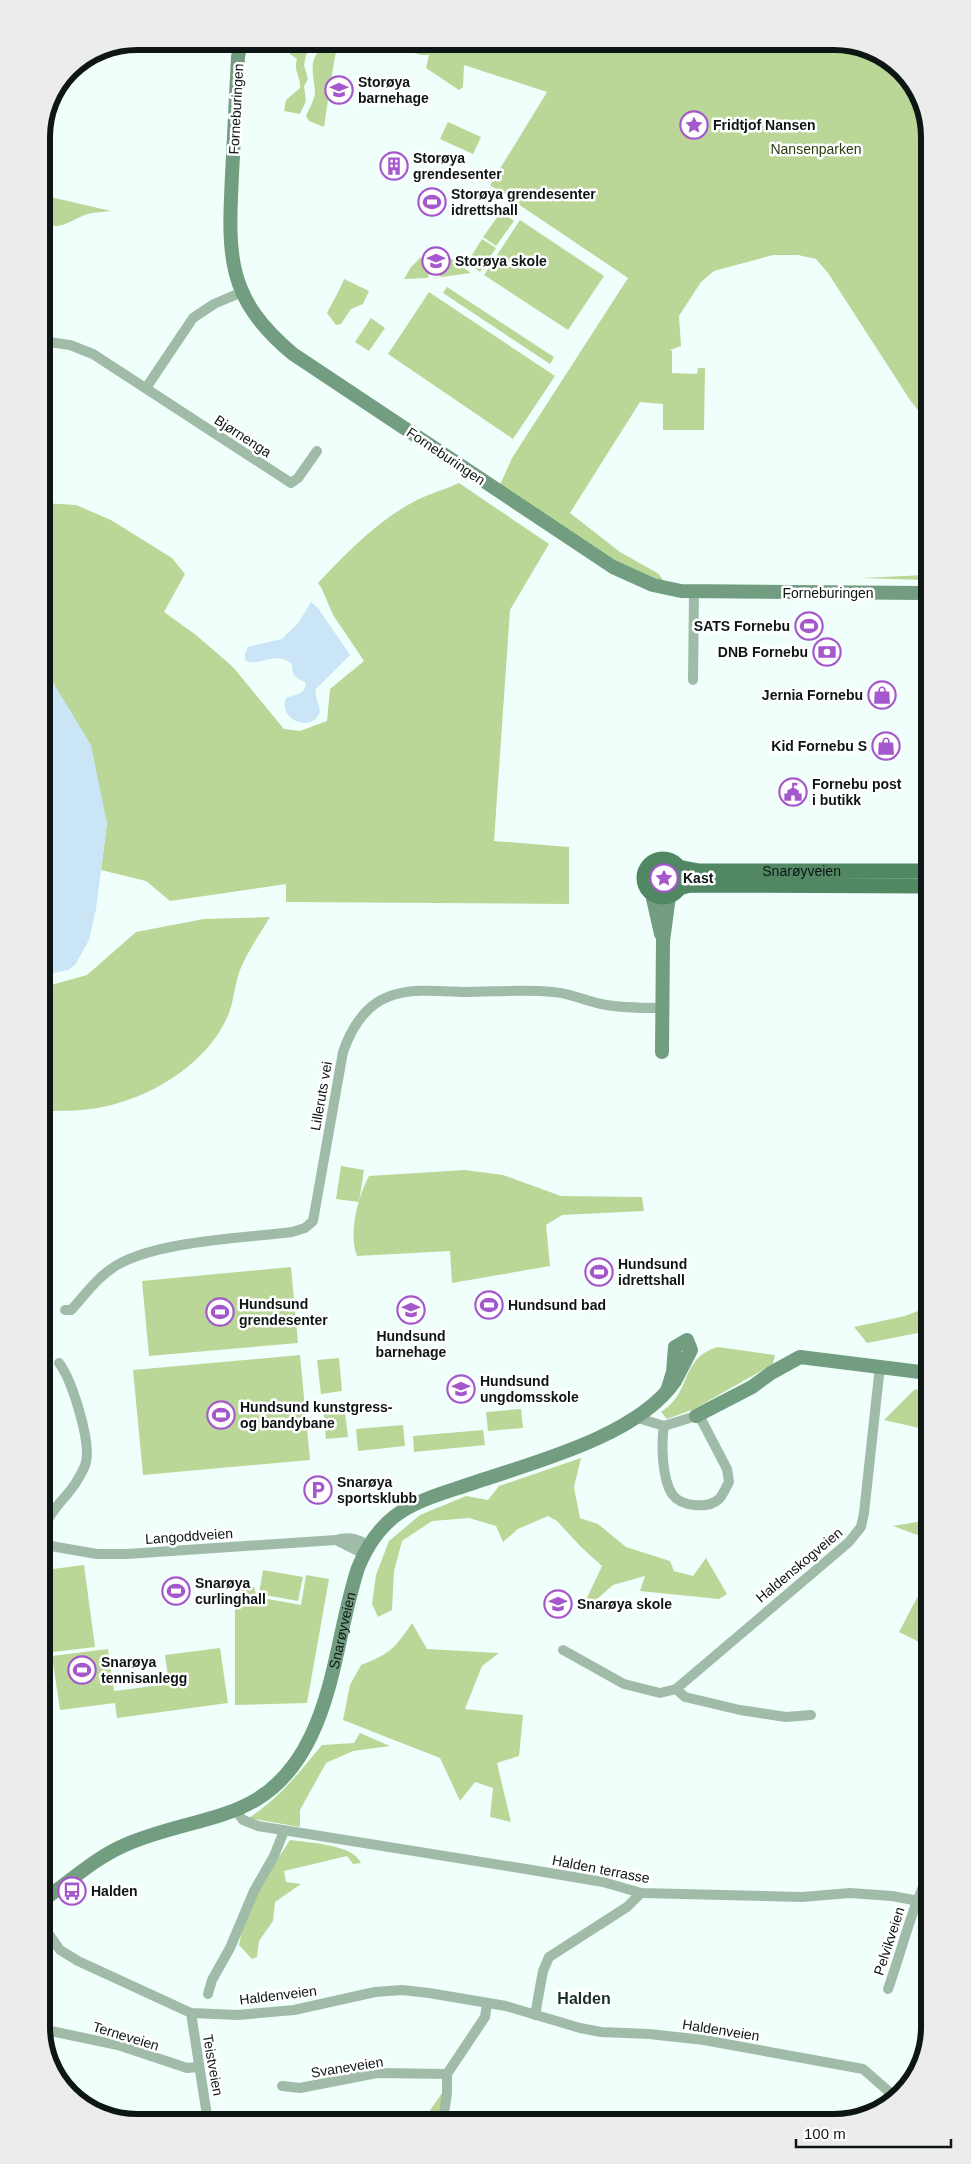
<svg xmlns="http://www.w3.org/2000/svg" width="971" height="2164" font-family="Helvetica,sans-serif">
	<rect width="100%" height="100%" fill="#f0fffb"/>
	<g fill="#bad797">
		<path d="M290,41H309L313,45L306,55L304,65L308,79L304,86L306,101L300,114L284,111L286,100L300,88C301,77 293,70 297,59L290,54L287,50Z"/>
		<path d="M374,41H840L892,61L925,106V419L910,400L828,273L816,259L798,255H773L714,271L701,282L679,316L681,346L670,350L672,351V373L697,374L698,368H705L704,430H663V404L640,402L570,513L620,552L659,574L664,582L618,562L500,485L512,458L628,278L490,185L547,92L464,65L463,87L459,90L426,68L429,55H421Z"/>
		<path d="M324,49L336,51L331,80L335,83L332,101L328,100L324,127L309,121L306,116C309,109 314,101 315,93C315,78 306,56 324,49Z"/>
		<path d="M448,122L481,137L473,154L440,139Z"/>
		<path d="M42,195L111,211C104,212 95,212 88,214C71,219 57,235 42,219Z"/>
		<path d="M501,212L514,221L496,246L483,237Z"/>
		<path d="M520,220L604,276L568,330L484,275Z"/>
		<path d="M482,239L496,248L480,272L467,263Z"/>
		<path d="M433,251L442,252L471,273L442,277L436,275L426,255Z"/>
		<path d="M421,257L429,276L427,278L404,279L411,267Z"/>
		<path d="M344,279L369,291L363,304L351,309L341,324L336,325L327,313C333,301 339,292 344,279Z"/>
		<path d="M447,287L554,357L550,364L443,293Z"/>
		<path d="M429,292L555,376L513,439L388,354Z"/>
		<path d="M371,318L385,328L369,351L355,342Z"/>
		<path d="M459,483L549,544L510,610L494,841L569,847V904L286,902V884L170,901L146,881L101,870L107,823L54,684L43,679L42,503L76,505L111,520L172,558L185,574L164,612L196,635L233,667L284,729L300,731L327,721L330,689L364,661L333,615L322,589L318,583C348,551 379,519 419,499C432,493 446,489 459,483Z"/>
		<path d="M926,575V580L860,578Z"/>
		<path d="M270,917C260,934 247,952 240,970C234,986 234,1003 227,1018C205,1066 147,1100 97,1108C80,1111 61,1111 44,1111V987L87,975L136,932L204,919Z"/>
		<path d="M341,1166L364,1170L359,1202L336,1199Z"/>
		<path d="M465,1170L503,1175L561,1196L642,1197L644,1211L562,1215L546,1225L550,1266L452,1283L450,1251L357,1256C348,1234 358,1196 369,1176Z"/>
		<path d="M291,1267L298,1343L149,1356L142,1281Z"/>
		<path d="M928,1307V1331L867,1343L854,1327L905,1316Z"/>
		<path d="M718,1347L775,1355L773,1364L694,1409L667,1419L661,1412C693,1392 679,1358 718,1347Z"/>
		<path d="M300,1355L310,1460L143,1475L133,1370Z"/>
		<path d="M339,1358L342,1391L321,1394L317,1360Z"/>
		<path d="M915,1389L928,1392V1430L884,1420Z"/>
		<path d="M344,1404L348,1437L326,1439L323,1406Z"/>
		<path d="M521,1409L523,1428L488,1431L486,1412Z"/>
		<path d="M403,1425L405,1446L358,1451L356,1429Z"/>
		<path d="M483,1430L485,1445L414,1452L413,1436Z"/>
		<path d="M581,1458L574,1487L580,1518L598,1524L626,1547L670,1561L674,1571L693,1576L706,1558L727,1594L719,1599L640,1591L645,1576L613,1585L588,1607L584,1604L602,1566L581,1547L557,1521L548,1516L518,1529L503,1542L496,1526L469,1518L432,1521L402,1541L394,1571L392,1610L378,1617L372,1604L376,1575L389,1541L420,1515L466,1496L488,1500L499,1486Z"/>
		<path d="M928,1520V1539L893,1526Z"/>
		<path d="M84,1565L95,1647L45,1653V1570Z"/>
		<path d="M263,1570L303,1577L298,1601L259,1594Z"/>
		<path d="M306,1575L329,1579L307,1703L235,1705V1580L254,1587L257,1597L301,1605Z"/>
		<path d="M929,1575V1647L899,1632Z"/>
		<path d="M412,1623L427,1649L499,1653L482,1666L465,1709L523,1715L519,1756L497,1763L511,1822L490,1817L493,1788L475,1782L460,1801L440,1758L343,1720L350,1685L361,1665C390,1654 395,1648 412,1623Z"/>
		<path d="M220,1648L228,1703L117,1718L115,1703L60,1710L52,1656L108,1649L114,1691L169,1684L165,1655Z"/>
		<path d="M360,1733L390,1746L353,1751L326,1763L300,1810V1827L249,1818C282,1795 297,1775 322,1745L354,1743Z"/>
		<path d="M290,1840C309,1843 353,1844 361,1863L353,1864L347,1856L284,1871L286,1882L301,1884L275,1902L273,1921L259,1941L257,1957L252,1959L239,1945C246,1906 269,1873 290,1840Z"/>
		<path d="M447,2086L439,2120L425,2121L426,2116Z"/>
	</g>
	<g fill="#c9e5f6">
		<path d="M311,602L318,608L350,655L316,689C313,698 324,709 318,716C307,732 278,718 286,698C296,694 307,695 305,682C295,677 292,676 292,664C273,649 260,669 245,660V654L248,647L282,639L299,622Z"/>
		<path d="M43,679L54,684L91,745L107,823L96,909L89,940L75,965L68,970L44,975Z"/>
	</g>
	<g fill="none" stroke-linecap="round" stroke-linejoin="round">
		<g stroke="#a0bca8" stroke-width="10">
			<path d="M42,341L70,345L93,354L291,483L298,478L317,451"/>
			<path d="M146,388L193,318L214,304L242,292"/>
			<path d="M693,680L694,592"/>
			<path d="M65,1310H71C85,1295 98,1276 117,1265C159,1241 243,1238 292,1232L305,1228L313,1221L343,1052C351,1029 365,1005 390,996C412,988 439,991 462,992C492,992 523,989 553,992C570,993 585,1001 601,1004C621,1008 641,1008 662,1008"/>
			<path d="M638,1418L664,1426C661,1444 662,1478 672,1494C681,1507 708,1509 719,1499C723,1495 726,1487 729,1482L727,1469L702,1421L696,1416L664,1426"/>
			<path d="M45,1526C52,1507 69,1496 78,1479C81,1474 85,1467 86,1462C91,1441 72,1380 59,1363"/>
			<path d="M336,1540L364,1554"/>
			<path d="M45,1545L97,1554H127L336,1540C349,1536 356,1539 369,1545"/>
			<path d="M563,1650L624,1684L660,1693L676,1689L849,1542L861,1527L864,1513L880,1366"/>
			<path d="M676,1689L685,1697L740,1710L786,1717L811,1715"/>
			<path d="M236,1811L243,1820L258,1826L532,1870L603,1882L641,1893L802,1897L850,1893L892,1896L929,1903"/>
			<path d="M46,1930L60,1950L78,1961L191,2013L238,2015L294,2010L375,1992L402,1990L429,1993L506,2006L580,2028L601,2032L649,2034L704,2040L863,2069L894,2096"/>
			<path d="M888,1989C902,1950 911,1910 929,1874"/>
			<path d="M208,1994L212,1980L230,1948L254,1891L274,1856L284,1831"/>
			<path d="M191,2013L208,2122"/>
			<path d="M535,2015L543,1971L549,1957L627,1907L641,1893"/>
			<path d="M46,2030L118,2045L187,2068L198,2067"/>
			<path d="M282,2086L300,2088L377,2073L447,2074L485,2017L487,2004"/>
			<path d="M74,2097L97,2110"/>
			<path d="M443,2120L447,2093V2074"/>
		</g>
		<g stroke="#739d80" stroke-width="14">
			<path d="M241,41L238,57C236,96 234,136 232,175C228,256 226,298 293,354L613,567L653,585L681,591L926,593"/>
			<path d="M652,894L661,934"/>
			<path d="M662,1052L663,941L669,896"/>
			<path d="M696,1416L752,1387L771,1373L800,1357L928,1373"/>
			<path id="s1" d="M46,1898C72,1880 95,1858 125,1845C201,1812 268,1826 311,1736C336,1684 340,1623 358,1568C366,1548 377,1530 395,1516C415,1501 440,1494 464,1486C527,1464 636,1438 675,1381L691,1350L687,1340L675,1347L673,1372L667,1391"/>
		</g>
		<g stroke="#518763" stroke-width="15">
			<circle cx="663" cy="878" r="19"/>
			<path id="s2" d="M678,867L699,871H927"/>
			<path d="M679,888L690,885L927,886"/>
		</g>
	</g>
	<defs>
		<g id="school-ring" transform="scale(1.4375)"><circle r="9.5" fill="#fff" stroke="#a458cb" stroke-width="1.5"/><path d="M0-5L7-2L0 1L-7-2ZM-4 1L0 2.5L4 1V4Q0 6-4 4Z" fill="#a458cb"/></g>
		<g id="sight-ring" transform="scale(1.4375)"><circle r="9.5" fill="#fff" stroke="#a458cb" stroke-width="1.5"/><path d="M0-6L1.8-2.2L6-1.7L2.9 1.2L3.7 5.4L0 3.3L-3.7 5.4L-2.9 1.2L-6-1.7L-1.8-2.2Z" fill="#a458cb"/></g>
		<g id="building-ring" transform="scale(1.4375)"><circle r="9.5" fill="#fff" stroke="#a458cb" stroke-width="1.5"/><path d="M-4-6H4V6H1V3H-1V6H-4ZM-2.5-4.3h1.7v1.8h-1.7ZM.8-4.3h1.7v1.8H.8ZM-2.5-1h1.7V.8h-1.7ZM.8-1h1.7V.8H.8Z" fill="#a458cb"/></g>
		<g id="stadium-ring" transform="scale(1.4375)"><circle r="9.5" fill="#fff" stroke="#a458cb" stroke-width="1.5"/><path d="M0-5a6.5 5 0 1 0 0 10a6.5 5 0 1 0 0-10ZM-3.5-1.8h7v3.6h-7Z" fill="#a458cb"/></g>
		<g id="bank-ring" transform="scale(1.4375)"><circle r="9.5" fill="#fff" stroke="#a458cb" stroke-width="1.5"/><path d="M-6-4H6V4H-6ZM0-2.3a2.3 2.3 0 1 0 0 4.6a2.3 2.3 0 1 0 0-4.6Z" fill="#a458cb"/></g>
		<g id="shop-ring" transform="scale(1.4375)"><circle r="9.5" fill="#fff" stroke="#a458cb" stroke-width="1.5"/><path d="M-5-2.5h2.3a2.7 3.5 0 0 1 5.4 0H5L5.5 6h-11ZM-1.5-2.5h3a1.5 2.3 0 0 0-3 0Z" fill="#a458cb"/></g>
		<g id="civic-ring" transform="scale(1.4375)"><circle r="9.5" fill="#fff" stroke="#a458cb" stroke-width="1.5"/><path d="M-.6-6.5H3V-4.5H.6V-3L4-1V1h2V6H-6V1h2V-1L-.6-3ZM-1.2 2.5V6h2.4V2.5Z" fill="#a458cb"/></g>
		<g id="parking-ring" transform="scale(1.4375)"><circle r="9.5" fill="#fff" stroke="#a458cb" stroke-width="1.5"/><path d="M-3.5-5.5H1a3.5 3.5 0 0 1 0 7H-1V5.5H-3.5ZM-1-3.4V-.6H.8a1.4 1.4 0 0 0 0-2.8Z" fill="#a458cb"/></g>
		<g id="bus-ring" transform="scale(1.4375)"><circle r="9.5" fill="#fff" stroke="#a458cb" stroke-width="1.5"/><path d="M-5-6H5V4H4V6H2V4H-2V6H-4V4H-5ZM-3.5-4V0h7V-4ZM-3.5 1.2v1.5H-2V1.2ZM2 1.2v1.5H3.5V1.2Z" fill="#a458cb"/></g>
	</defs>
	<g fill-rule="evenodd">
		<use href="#school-ring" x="339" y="90"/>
		<use href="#sight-ring" x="694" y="125"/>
		<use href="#building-ring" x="394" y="166"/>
		<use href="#stadium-ring" x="432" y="202"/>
		<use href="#school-ring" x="436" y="261"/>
		<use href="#stadium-ring" x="809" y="626"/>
		<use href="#bank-ring" x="827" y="652"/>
		<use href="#shop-ring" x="882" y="695"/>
		<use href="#shop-ring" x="886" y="746"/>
		<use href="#civic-ring" x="793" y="792"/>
		<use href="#sight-ring" x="664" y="878"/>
		<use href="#stadium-ring" x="599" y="1272"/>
		<use href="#stadium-ring" x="489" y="1305"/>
		<use href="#school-ring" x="411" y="1310"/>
		<use href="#stadium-ring" x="220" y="1312"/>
		<use href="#school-ring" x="461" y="1389"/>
		<use href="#stadium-ring" x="221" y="1415"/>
		<use href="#parking-ring" x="318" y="1490"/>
		<use href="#stadium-ring" x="176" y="1591"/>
		<use href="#school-ring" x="558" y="1604"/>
		<use href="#stadium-ring" x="82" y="1670"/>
		<use href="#bus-ring" x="72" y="1891"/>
	</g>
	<g text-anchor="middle" stroke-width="5" stroke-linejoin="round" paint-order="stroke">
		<g font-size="14" font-weight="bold" fill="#0d1614" stroke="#fff" text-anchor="start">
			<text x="358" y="87">Storøya<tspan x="358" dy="16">barnehage</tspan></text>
			<text x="713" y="130">Fridtjof Nansen</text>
			<text x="413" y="163">Storøya<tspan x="413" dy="16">grendesenter</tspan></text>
			<text x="451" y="199">Storøya grendesenter<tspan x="451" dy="16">idrettshall</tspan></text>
			<text x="455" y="266">Storøya skole</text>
			<text x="790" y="631" text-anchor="end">SATS Fornebu</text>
			<text x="808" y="657" text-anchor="end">DNB Fornebu</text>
			<text x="863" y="700" text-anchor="end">Jernia Fornebu</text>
			<text x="867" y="751" text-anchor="end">Kid Fornebu S</text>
			<text x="812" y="789">Fornebu post<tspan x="812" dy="16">i butikk</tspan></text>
			<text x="683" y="883">Kast</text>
			<text x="618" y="1269">Hundsund<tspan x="618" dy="16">idrettshall</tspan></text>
			<text x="239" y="1309">Hundsund<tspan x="239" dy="16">grendesenter</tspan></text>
			<text x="508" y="1310">Hundsund bad</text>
			<text x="411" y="1341" text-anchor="middle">Hundsund<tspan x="411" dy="16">barnehage</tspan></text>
			<text x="480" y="1386">Hundsund<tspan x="480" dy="16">ungdomsskole</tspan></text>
			<text x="240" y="1412">Hundsund kunstgress-<tspan x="240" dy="16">og bandybane</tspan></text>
			<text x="337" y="1487">Snarøya<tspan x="337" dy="16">sportsklubb</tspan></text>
			<text x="195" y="1588">Snarøya<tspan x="195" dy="16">curlinghall</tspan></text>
			<text x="577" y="1609">Snarøya skole</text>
			<text x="101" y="1667">Snarøya<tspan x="101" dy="16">tennisanlegg</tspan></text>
			<text x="91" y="1896">Halden</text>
		</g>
		<g font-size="14" fill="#0d1614" stroke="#fff">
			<text transform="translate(236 109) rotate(-87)" y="5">Forneburingen</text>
			<text transform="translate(243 436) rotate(33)" y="5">Bjørnenga</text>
			<text transform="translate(446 456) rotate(34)" y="5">Forneburingen</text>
			<text x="828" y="598">Forneburingen</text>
			<text dy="5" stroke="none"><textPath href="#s2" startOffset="124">Snarøyveien</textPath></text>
			<text transform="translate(321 1096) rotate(-80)" y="5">Lilleruts vei</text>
			<text transform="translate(189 1536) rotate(-4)" y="5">Langoddveien</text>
			<text transform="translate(799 1565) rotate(-40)" y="5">Haldenskogveien</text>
			<text dy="5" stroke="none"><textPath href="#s1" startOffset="430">Snarøyveien</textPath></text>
			<text transform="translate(601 1869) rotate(11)" y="5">Halden terrasse</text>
			<text transform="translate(889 1941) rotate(-72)" y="5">Pelvikveien</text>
			<text transform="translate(278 1995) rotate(-7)" y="5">Haldenveien</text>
			<text transform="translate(721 2030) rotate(9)" y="5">Haldenveien</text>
			<text transform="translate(126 2036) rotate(17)" y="5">Terneveien</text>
			<text transform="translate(213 2065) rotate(80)" y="5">Teistveien</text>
			<text transform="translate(347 2067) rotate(-9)" y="5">Svaneveien</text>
		</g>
		<g font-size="14" fill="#2c3e0f" stroke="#fff">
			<text x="816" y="154">Nansenparken</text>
		</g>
		<g font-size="16" font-weight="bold" fill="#1b302c" stroke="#fff">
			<text x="584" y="2004">Halden</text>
		</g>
	</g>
	<path d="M0 0H971V2164H0ZM137 50H834A87 87 0 0 1 921 137V2027A87 87 0 0 1 834 2114H137A87 87 0 0 1 50 2027V137A87 87 0 0 1 137 50Z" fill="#ececec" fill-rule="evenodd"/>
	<path fill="none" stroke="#0d1614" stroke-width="6" d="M137 50H834A87 87 0 0 1 921 137V2027A87 87 0 0 1 834 2114H137A87 87 0 0 1 50 2027V137A87 87 0 0 1 137 50Z"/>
	<path d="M796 2139v8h155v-8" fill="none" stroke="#0d1614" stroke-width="2.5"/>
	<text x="804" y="2139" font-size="15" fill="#0d1614" stroke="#ffffff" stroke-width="4" paint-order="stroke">100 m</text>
</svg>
